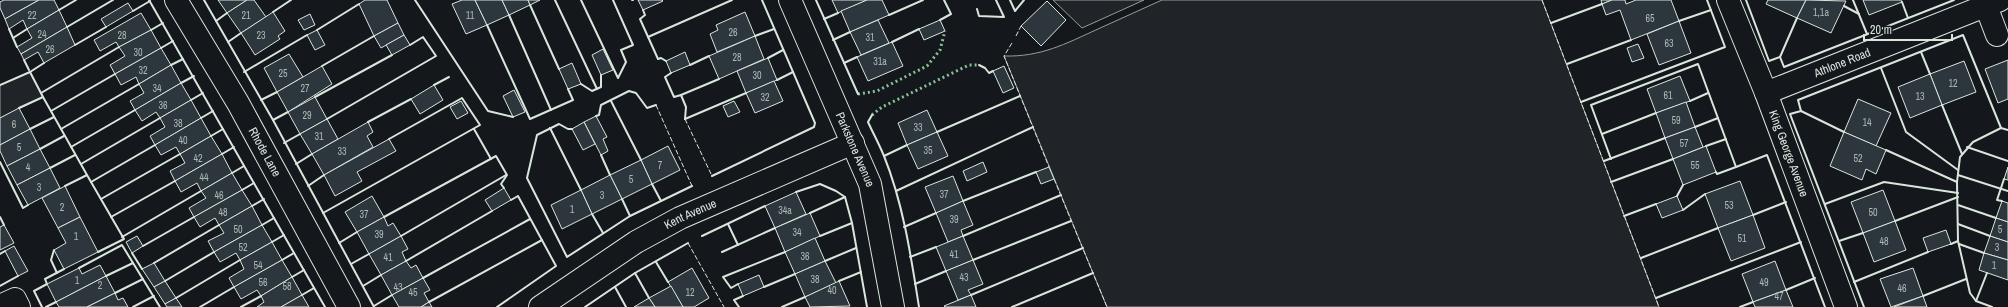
<svg xmlns="http://www.w3.org/2000/svg" width="2008" height="307" font-family="'Archivo Narrow',sans-serif">
	<rect width="100%" height="100%" fill="#14181c"/>
	<g fill="#202428" stroke="#939e99">
		<path d="M1053,0H1144L1082,28Z"/>
		<path d="M1162,0H1542L1659,307H1107L1004,56C1041,57 1065,44 1098,29C1119,19 1141,10 1162,0Z"/>
		<path d="M30,72L43,97L0,118V85Z"/>
	</g>
	<g fill="#2c363c" stroke="#d8e6dc">
		<path d="M4,0H39L5,19L0,8V2Z"/>
		<path d="M39,0H54L59,10L27,29L23,20L9,29L5,19Z"/>
		<path d="M218,0H247L227,13Z"/>
		<path d="M247,0H254L266,17L241,33L227,13Z"/>
		<path d="M365,0H387L398,23L374,36L359,4Z"/>
		<path d="M462,0H475L487,25L466,34L452,4Z"/>
		<path d="M475,0H502L509,15L487,25Z"/>
		<path d="M502,0H528L530,5L509,15Z"/>
		<path d="M528,0H540L530,5Z"/>
		<path d="M638,0H662L663,1L643,10Z"/>
		<path d="M832,0H867L838,13Z"/>
		<path d="M867,0H882L889,15L850,32L841,11Z"/>
		<path d="M1601,0H1612L1602,4Z"/>
		<path d="M1612,0H1625L1626,4L1636,0H1671L1679,21L1631,40L1620,10L1606,15L1602,4Z"/>
		<path d="M1768,0H1806L1797,18L1766,4Z"/>
		<path d="M1806,0L1846,1L1831,33L1797,18Z"/>
		<path d="M1863,0H1901L1902,2L1869,15Z"/>
		<path d="M1047,1L1066,20L1041,46L1021,26Z"/>
		<path d="M128,3L133,11L106,27L101,19Z"/>
		<path d="M59,10L67,27L21,54L17,47L32,38L27,29Z"/>
		<path d="M273,12L285,31L278,36L280,39L255,55L241,33Z"/>
		<path d="M745,12L755,36L717,52L710,34L718,30L716,25Z"/>
		<path d="M141,13L151,30L119,47L116,42L100,51L94,40Z"/>
		<path d="M310,14L315,25L304,30L298,20Z"/>
		<path d="M878,20L889,43L861,55L850,32Z"/>
		<path d="M940,20L945,31L924,40L919,29Z"/>
		<path d="M1679,21L1691,53L1659,65L1647,34Z"/>
		<path d="M398,23L404,35L381,48L374,36Z"/>
		<path d="M67,27L75,45L44,63L38,52L24,60L21,54Z"/>
		<path d="M151,30L161,48L115,74L110,65L125,56L119,47Z"/>
		<path d="M317,30L325,45L315,50L307,35Z"/>
		<path d="M404,35L410,45L392,55L386,45Z"/>
		<path d="M755,36L764,59L719,79L709,56Z"/>
		<path d="M892,42L903,66L868,81L857,57Z"/>
		<path d="M1638,44L1644,58L1632,62L1627,48Z"/>
		<path d="M161,48L171,65L139,84L136,77L121,85L115,74Z"/>
		<path d="M603,49L613,70L601,75L592,55Z"/>
		<path d="M685,52L690,65L671,73L666,61Z"/>
		<path d="M289,54L303,77L277,92L264,68Z"/>
		<path d="M768,58L777,80L746,93L737,71Z"/>
		<path d="M2008,60V99L1998,103L1985,69Z"/>
		<path d="M1964,61L1976,92L1942,105L1930,74Z"/>
		<path d="M572,63L581,84L568,89L559,69Z"/>
		<path d="M171,65L181,83L135,110L130,101L144,93L139,84Z"/>
		<path d="M322,66L332,84L288,112L277,92Z"/>
		<path d="M1004,66L1014,88L1003,93L993,71Z"/>
		<path d="M1930,74L1942,105L1910,118L1898,87Z"/>
		<path d="M1680,76L1690,101L1656,113L1647,89Z"/>
		<path d="M774,81L783,101L755,113L746,93Z"/>
		<path d="M181,83L191,100L160,118L156,112L142,121L135,110Z"/>
		<path d="M434,85L443,100L420,114L411,99Z"/>
		<path d="M514,90L525,112L513,117L503,96Z"/>
		<path d="M315,97L327,119L300,134L288,112Z"/>
		<path d="M1858,99L1891,113L1876,146L1844,132Z"/>
		<path d="M191,100L201,118L155,145L150,136L165,127L160,118Z"/>
		<path d="M461,101L468,113L457,119L450,107Z"/>
		<path d="M734,101L740,112L728,117L723,106Z"/>
		<path d="M1686,102L1695,127L1665,138L1656,113Z"/>
		<path d="M19,108L30,129L0,145V118Z"/>
		<path d="M927,110L937,132L907,145L898,123Z"/>
		<path d="M596,116L607,137L603,139L608,151L601,155L584,122Z"/>
		<path d="M201,118L211,136L180,154L176,147L161,155L155,145Z"/>
		<path d="M327,119L338,139L312,154L300,134Z"/>
		<path d="M368,122L373,132L367,136L373,147L324,175L312,154Z"/>
		<path d="M584,122L595,144L583,150L572,129Z"/>
		<path d="M1695,127L1703,147L1673,159L1665,138Z"/>
		<path d="M30,129L40,149L7,166L0,151V145Z"/>
		<path d="M937,132L948,156L918,169L907,145Z"/>
		<path d="M1844,132L1886,150L1876,174L1866,169L1862,180L1830,166Z"/>
		<path d="M211,136L222,154L175,181L170,171L185,163L180,154Z"/>
		<path d="M389,139L396,151L357,172L362,181L335,196L324,175Z"/>
		<path d="M668,146L680,170L652,184L641,160Z"/>
		<path d="M1706,146L1716,172L1683,185L1673,159Z"/>
		<path d="M40,149L50,168L17,185L7,166Z"/>
		<path d="M222,154L232,173L201,191L197,183L181,192L175,181Z"/>
		<path d="M641,160L652,184L622,199L610,175Z"/>
		<path d="M983,162L987,172L967,181L963,171Z"/>
		<path d="M1049,167L1054,179L1041,184L1036,172Z"/>
		<path d="M2008,167V180L2004,179Z"/>
		<path d="M50,168L60,188L28,205L17,185Z"/>
		<path d="M232,173L242,190L194,217L189,208L206,198L201,191Z"/>
		<path d="M610,175L622,199L592,214L581,190Z"/>
		<path d="M953,176L963,201L936,213L925,187Z"/>
		<path d="M1740,181L1753,215L1718,228L1705,194Z"/>
		<path d="M65,186L80,217L58,228L42,198Z"/>
		<path d="M504,188L511,200L492,211L485,200Z"/>
		<path d="M242,190L252,206L219,225L215,218L200,227L194,217Z"/>
		<path d="M581,190L592,214L562,229L551,205Z"/>
		<path d="M1883,190L1895,221L1863,233L1851,202Z"/>
		<path d="M796,192L806,214L775,228L765,206Z"/>
		<path d="M372,196L384,217L357,232L345,212Z"/>
		<path d="M1677,196L1683,210L1662,218L1656,204Z"/>
		<path d="M963,201L973,225L961,230L963,236L948,242L936,213Z"/>
		<path d="M2002,201L2008,203V222L1996,218Z"/>
		<path d="M252,206L262,225L214,252L208,241L224,233L219,225Z"/>
		<path d="M810,213L820,236L785,252L775,228Z"/>
		<path d="M1753,215L1765,248L1731,261L1718,228Z"/>
		<path d="M80,217L98,252L64,269L54,250L66,243L58,228Z"/>
		<path d="M384,217L388,226L393,223L401,236L369,254L357,232Z"/>
		<path d="M1996,218L2008,222V242L1990,236Z"/>
		<path d="M1895,221L1906,250L1874,262L1863,233Z"/>
		<path d="M4,225L14,243L0,250V227Z"/>
		<path d="M262,225L272,242L240,260L236,253L220,262L214,252Z"/>
		<path d="M1946,230L1951,244L1928,252L1923,238Z"/>
		<path d="M137,236L143,246L132,253L126,242Z"/>
		<path d="M401,236L408,249L402,252L406,261L381,275L369,254Z"/>
		<path d="M963,236L973,260L946,271L936,247Z"/>
		<path d="M1990,236L2008,242V260L1984,253Z"/>
		<path d="M815,238L825,261L795,274L785,252Z"/>
		<path d="M272,242L282,260L234,287L229,278L244,269L240,260Z"/>
		<path d="M14,246L28,271L18,276L5,251Z"/>
		<path d="M1984,253L2008,260V280L1979,270Z"/>
		<path d="M282,260L292,277L261,296L257,290L241,299L234,287Z"/>
		<path d="M973,260L983,284L968,290L971,295L958,300L946,271Z"/>
		<path d="M406,261L411,268L416,265L423,278L392,295L381,275Z"/>
		<path d="M825,261L836,283L805,297L795,274Z"/>
		<path d="M1775,261L1786,290L1753,302L1742,274Z"/>
		<path d="M154,263L165,281L154,287L142,269Z"/>
		<path d="M100,265L106,276L56,302L47,284L79,268L82,274Z"/>
		<path d="M692,268L709,298L694,307H683L668,282Z"/>
		<path d="M1913,268L1923,296L1891,307L1880,279Z"/>
		<path d="M759,275L764,287L743,296L738,284Z"/>
		<path d="M106,276L115,293L87,307H59L56,302Z"/>
		<path d="M292,277L302,295L281,307H257L264,302L261,296Z"/>
		<path d="M423,278L430,290L424,293L429,302L421,307H399L392,295Z"/>
		<path d="M165,281L176,298L165,304L154,287Z"/>
		<path d="M839,281L850,306L810,307L805,297Z"/>
		<path d="M671,286L683,307H655L649,298Z"/>
		<path d="M1786,290L1793,307H1755L1753,302Z"/>
		<path d="M115,293L118,300L123,298L128,307H87Z"/>
		<path d="M302,295L309,307H281Z"/>
		<path d="M971,295L976,307H945L944,306Z"/>
		<path d="M1923,296L1927,307H1894Z"/>
		<path d="M176,298L182,307H167L165,304Z"/>
		<path d="M649,298L655,307H634Z"/>
		<path d="M429,302L432,307H421Z"/>
	</g>
	<g fill="none" stroke-linecap="round" stroke-linejoin="round">
		<g stroke="#d8e6dc" stroke-width="24">
			<g id="street">
				<path id="s1" d="M176,0L238,103L349,307"/>
				<path id="s2" d="M790,0L870,184L893,307"/>
				<path id="s3" d="M1728,0L1766,93L1846,307"/>
				<path d="M1986,6L1997,35"/>
				<path id="s4" d="M1766,93L2000,0"/>
				<path d="M0,306L15,299L19,307"/>
				<path id="s5" d="M540,307L636,242L680,218L853,143"/>
			</g>
		</g>
		<use href="#street" stroke="#14181c" stroke-width="22"/>
		<g stroke="#8ac095" stroke-width="3" stroke-dasharray="2 3" stroke-linecap="butt">
			<path d="M858,94L877,91L927,66L940,50L945,31"/>
			<path d="M872,115L882,107L969,65H979"/>
		</g>
		<g stroke="#d8e6dc" stroke-width="1" stroke-dasharray="5 2" stroke-linecap="butt">
			<path d="M1542,0L1659,307"/>
			<path d="M1016,36L1021,26"/>
			<path d="M1012,43L1004,56L1049,167"/>
			<path d="M656,105L692,186"/>
			<path d="M685,119L712,176"/>
			<path d="M1054,179L1107,307"/>
			<path d="M688,243L724,307"/>
		</g>
		<g stroke="#d8e6dc" stroke-width="2">
			<path d="M149,0L325,307"/>
			<path d="M204,0L273,120L374,307"/>
			<path d="M415,0L488,111L513,117"/>
			<path d="M555,0L597,89"/>
			<path d="M581,0L618,78L626,62L621,50L633,45L613,0"/>
			<path d="M632,0H633"/>
			<path d="M816,0L858,94"/>
			<path d="M1010,0L1015,11L1024,0"/>
			<path d="M1746,0L1769,61L1780,57"/>
			<path d="M1853,0L1867,34"/>
			<path d="M1902,2L1908,18"/>
			<path d="M530,5L559,69"/>
			<path d="M1844,6L1859,14"/>
			<path d="M977,9L979,16L1004,17L996,0"/>
			<path d="M59,10L76,0"/>
			<path d="M643,10L645,15L640,19L658,59L661,58L666,61"/>
			<path d="M133,11L150,1"/>
			<path d="M273,12L291,0"/>
			<path d="M509,15L551,110"/>
			<path d="M889,15L923,0"/>
			<path d="M1797,18L1780,57L1784,67L1954,0"/>
			<path d="M824,19L838,13"/>
			<path d="M940,20L951,14L944,0"/>
			<path d="M216,21L227,13"/>
			<path d="M1679,21L1711,10"/>
			<path d="M1551,23L1602,4"/>
			<path d="M487,25L530,119L573,100L568,89"/>
			<path d="M67,27L113,0"/>
			<path d="M9,29L17,47"/>
			<path d="M151,30L163,23"/>
			<path d="M317,30L359,4"/>
			<path d="M755,36L774,29"/>
			<path d="M648,37L732,0"/>
			<path d="M13,38L27,29"/>
			<path d="M833,40L850,32"/>
			<path d="M228,42L241,33"/>
			<path d="M892,42L919,29"/>
			<path d="M75,45L106,27"/>
			<path d="M161,48L173,41"/>
			<path d="M1921,52L1930,74"/>
			<path d="M768,58L783,50"/>
			<path d="M24,60L29,70"/>
			<path d="M844,63L857,57"/>
			<path d="M1567,64L1631,40"/>
			<path d="M171,65L183,59"/>
			<path d="M690,65L709,56"/>
			<path d="M979,65L985,68L989,73L993,71"/>
			<path d="M322,66L374,36"/>
			<path d="M1881,68L1906,132L1958,170"/>
			<path d="M244,72L307,35"/>
			<path d="M671,73L665,77L674,97L681,95L686,107L685,119"/>
			<path d="M777,80L793,72"/>
			<path d="M181,83L194,76"/>
			<path d="M581,84L592,91L601,87V75"/>
			<path d="M0,85L30,72L44,63"/>
			<path d="M434,85L449,77"/>
			<path d="M41,93L119,47"/>
			<path d="M681,95L719,79"/>
			<path d="M43,97L87,175"/>
			<path d="M315,97L392,55"/>
			<path d="M191,100L203,93"/>
			<path d="M261,100L277,92"/>
			<path d="M611,101L641,160"/>
			<path d="M1690,101L1708,93"/>
			<path d="M1581,102L1725,47L1707,0"/>
			<path d="M1942,105L1962,154"/>
			<path d="M19,108L43,97L30,72"/>
			<path d="M51,111L115,74"/>
			<path d="M1801,111L1798,100L1963,35L2001,128"/>
			<path d="M872,115L868,122C873,133 879,144 884,156C903,203 911,256 919,307"/>
			<path d="M596,116L599,115L601,105L629,91L636,93L647,108L656,105"/>
			<path d="M201,118L213,111"/>
			<path d="M327,119L436,56L423,37L410,45"/>
			<path d="M685,119L746,93"/>
			<path d="M273,120L288,112"/>
			<path d="M368,122L411,99"/>
			<path d="M1695,127L1718,118"/>
			<path d="M550,128L581,190"/>
			<path d="M30,129L54,117"/>
			<path d="M61,129L139,84"/>
			<path d="M474,129L491,159"/>
			<path d="M572,129H568L559,124L537,135L527,178L567,257L630,216L692,186"/>
			<path d="M937,132L1020,96"/>
			<path d="M1844,132L1801,111L1790,114L1864,307"/>
			<path d="M1602,134L1656,113"/>
			<path d="M211,136L223,129"/>
			<path d="M284,143L300,134"/>
			<path d="M1706,146L1726,139"/>
			<path d="M71,147L135,110"/>
			<path d="M1967,147L2008,161"/>
			<path d="M40,149L64,136"/>
			<path d="M1886,150L1957,182"/>
			<path d="M222,154L234,147"/>
			<path d="M601,155L610,175"/>
			<path d="M884,156L907,145"/>
			<path d="M1611,159L1591,105L1698,64L1736,167L1767,155L1825,307"/>
			<path d="M1604,161L1665,138"/>
			<path d="M0,162L23,208L28,205"/>
			<path d="M81,164L160,118"/>
			<path d="M296,164L312,154"/>
			<path d="M50,168L75,155"/>
			<path d="M1716,172L1717,174L1736,167"/>
			<path d="M232,173L244,166"/>
			<path d="M1958,175L2008,191"/>
			<path d="M712,176L814,127L815,123L762,0"/>
			<path d="M91,182L155,145"/>
			<path d="M1611,182L1673,159"/>
			<path d="M652,184L661,201"/>
			<path d="M65,186L87,175L124,239L98,252"/>
			<path d="M308,186L324,175"/>
			<path d="M242,190L254,183"/>
			<path d="M896,191L1033,127"/>
			<path d="M796,192L820,184L836,191L845,197L852,223L867,307"/>
			<path d="M1677,196L1683,185"/>
			<path d="M101,199L180,154"/>
			<path d="M622,199L630,216"/>
			<path d="M963,201L1036,172"/>
			<path d="M2002,201L1997,200L2004,179"/>
			<path d="M1825,204L1884,182L1958,193"/>
			<path d="M1958,205L1996,218"/>
			<path d="M252,206L264,199"/>
			<path d="M1683,210L1705,194"/>
			<path d="M323,213L480,125L462,98L389,139"/>
			<path d="M810,213L845,197"/>
			<path d="M592,214L603,233"/>
			<path d="M1753,215L1786,202"/>
			<path d="M1624,216L1656,204"/>
			<path d="M0,217L4,225"/>
			<path d="M111,217L175,181"/>
			<path d="M384,217L496,156L507,175L501,184L504,188"/>
			<path d="M1895,221L1958,197"/>
			<path d="M728,224L738,245"/>
			<path d="M1958,224L1990,236"/>
			<path d="M262,225L274,218"/>
			<path d="M904,227L936,213"/>
			<path d="M401,236L506,175"/>
			<path d="M702,236L765,206"/>
			<path d="M820,236L852,223"/>
			<path d="M963,236L1061,195"/>
			<path d="M122,237L201,191"/>
			<path d="M1839,241L1863,233"/>
			<path d="M1958,241L1957,182L1960,157L1973,142L2001,128L2008,130"/>
			<path d="M272,242L284,235"/>
			<path d="M339,243L357,232"/>
			<path d="M1951,244L1958,241L1970,293L1976,301L1992,307"/>
			<path d="M1959,244L1984,253"/>
			<path d="M143,246L194,217"/>
			<path d="M54,250L51,260L57,273"/>
			<path d="M722,252L775,228"/>
			<path d="M132,253L142,269"/>
			<path d="M0,254L5,251"/>
			<path d="M910,257L936,247"/>
			<path d="M1641,258L1718,228"/>
			<path d="M282,260L294,253"/>
			<path d="M973,260L1071,221"/>
			<path d="M406,261L492,211"/>
			<path d="M825,261L856,248"/>
			<path d="M656,262L668,282"/>
			<path d="M154,263L219,225"/>
			<path d="M351,264L369,254"/>
			<path d="M79,268L122,245L160,307"/>
			<path d="M635,273L649,298"/>
			<path d="M106,276L133,263"/>
			<path d="M292,277L304,270"/>
			<path d="M423,278L530,219"/>
			<path d="M165,281L214,252"/>
			<path d="M839,281L861,272"/>
			<path d="M1854,282L1928,252"/>
			<path d="M738,284L731,288L723,277L785,252"/>
			<path d="M915,284L946,271"/>
			<path d="M0,286L18,276"/>
			<path d="M363,286L381,275"/>
			<path d="M615,287L626,307"/>
			<path d="M764,287L795,274"/>
			<path d="M1786,290L1815,278"/>
			<path d="M115,293L143,279"/>
			<path d="M302,295L314,288"/>
			<path d="M971,295L1083,248"/>
			<path d="M1923,296L1966,279"/>
			<path d="M176,298L240,260"/>
			<path d="M1656,298L1801,242"/>
			<path d="M1976,301L1987,273"/>
			<path d="M429,302L542,240"/>
			<path d="M374,306L392,295"/>
			<path d="M42,307L34,291L47,284L45,279L64,269"/>
			<path d="M46,307L56,302"/>
			<path d="M133,307L154,296"/>
			<path d="M200,307L234,287"/>
			<path d="M241,307L261,296"/>
			<path d="M497,307L556,266L518,196L511,200"/>
			<path d="M585,307L635,273L688,243"/>
			<path d="M739,307L734,300L743,296"/>
			<path d="M782,307L805,297"/>
			<path d="M1012,307L1093,273"/>
			<path d="M1740,307L1753,302"/>
		</g>
	</g>
	<g text-anchor="middle" stroke-width="3" stroke-linejoin="round" paint-order="stroke">
		<g font-size="10" fill="#adbab4">
			<text x="1821" y="16">1,1a</text>
			<text x="32" y="19">22</text>
			<text x="246" y="19">21</text>
			<text x="470" y="19">11</text>
			<text x="1650" y="22">65</text>
			<text x="733" y="36">26</text>
			<text x="42" y="38">24</text>
			<text x="122" y="39">28</text>
			<text x="261" y="39">23</text>
			<text x="870" y="41">31</text>
			<text x="1669" y="47">63</text>
			<text x="50" y="53">26</text>
			<text x="138" y="56">30</text>
			<text x="737" y="61">28</text>
			<text x="880" y="65">31a</text>
			<text x="143" y="74">32</text>
			<text x="283" y="77">25</text>
			<text x="757" y="79">30</text>
			<text x="1953" y="87">12</text>
			<text x="157" y="92">34</text>
			<text x="305" y="92">27</text>
			<text x="1668" y="99">61</text>
			<text x="1920" y="100">13</text>
			<text x="765" y="101">32</text>
			<text x="163" y="109">36</text>
			<text x="307" y="119">29</text>
			<text x="1676" y="124">59</text>
			<text x="1867" y="126">14</text>
			<text x="178" y="127">38</text>
			<text x="14" y="128">6</text>
			<text x="918" y="131">33</text>
			<text x="319" y="140">31</text>
			<text x="183" y="144">40</text>
			<text x="1684" y="147">57</text>
			<text x="19" y="151">5</text>
			<text x="928" y="154">35</text>
			<text x="342" y="155">33</text>
			<text x="198" y="162">42</text>
			<text x="1858" y="162">52</text>
			<text x="660" y="169">7</text>
			<text x="1695" y="169">55</text>
			<text x="28" y="171">4</text>
			<text x="204" y="181">44</text>
			<text x="631" y="183">5</text>
			<text x="39" y="191">3</text>
			<text x="944" y="198">37</text>
			<text x="219" y="199">46</text>
			<text x="602" y="199">3</text>
			<text x="1729" y="209">53</text>
			<text x="62" y="211">2</text>
			<text x="572" y="213">1</text>
			<text x="785" y="214">34a</text>
			<text x="223" y="216">48</text>
			<text x="1873" y="216">50</text>
			<text x="364" y="218">37</text>
			<text x="954" y="223">39</text>
			<text x="238" y="233">50</text>
			<text x="2000" y="233">5</text>
			<text x="797" y="236">34</text>
			<text x="379" y="238">39</text>
			<text x="76" y="240">1</text>
			<text x="1742" y="242">51</text>
			<text x="1884" y="245">48</text>
			<text x="243" y="251">52</text>
			<text x="1997" y="251">3</text>
			<text x="954" y="258">41</text>
			<text x="805" y="260">36</text>
			<text x="388" y="261">41</text>
			<text x="258" y="269">54</text>
			<text x="1994" y="269">1</text>
			<text x="964" y="281">43</text>
			<text x="815" y="283">38</text>
			<text x="77" y="284">1</text>
			<text x="263" y="286">56</text>
			<text x="1764" y="286">49</text>
			<text x="100" y="289">2</text>
			<text x="287" y="290">58</text>
			<text x="398" y="291">43</text>
			<text x="1902" y="292">46</text>
			<text x="832" y="294">40</text>
			<text x="413" y="296">45</text>
			<text x="690" y="296">12</text>
			<text x="1779" y="300">47</text>
		</g>
		<g font-size="12" fill="#d8e6dc" stroke="#14181c">
			<text dy="4" stroke="none"><textPath href="#s4" startOffset="82">Athlone Road</textPath></text>
			<text dy="4" stroke="none"><textPath href="#s2" startOffset="163">Parkstone Avenue</textPath></text>
			<text dy="4" stroke="none"><textPath href="#s1" startOffset="176">Rhode Lane</textPath></text>
			<text dy="4" stroke="none"><textPath href="#s3" startOffset="165">King George Avenue</textPath></text>
			<text dy="4" stroke="none"><textPath href="#s5" startOffset="177">Kent Avenue</textPath></text>
		</g>
	</g>
	<path d="M1864 34v6h88v-6" fill="none" stroke="#d8e6dc" stroke-width="2"/>
	<text x="1870" y="34" font-size="12" fill="#d8e6dc" stroke="#14181c" stroke-width="3" paint-order="stroke">20 m</text>
</svg>
